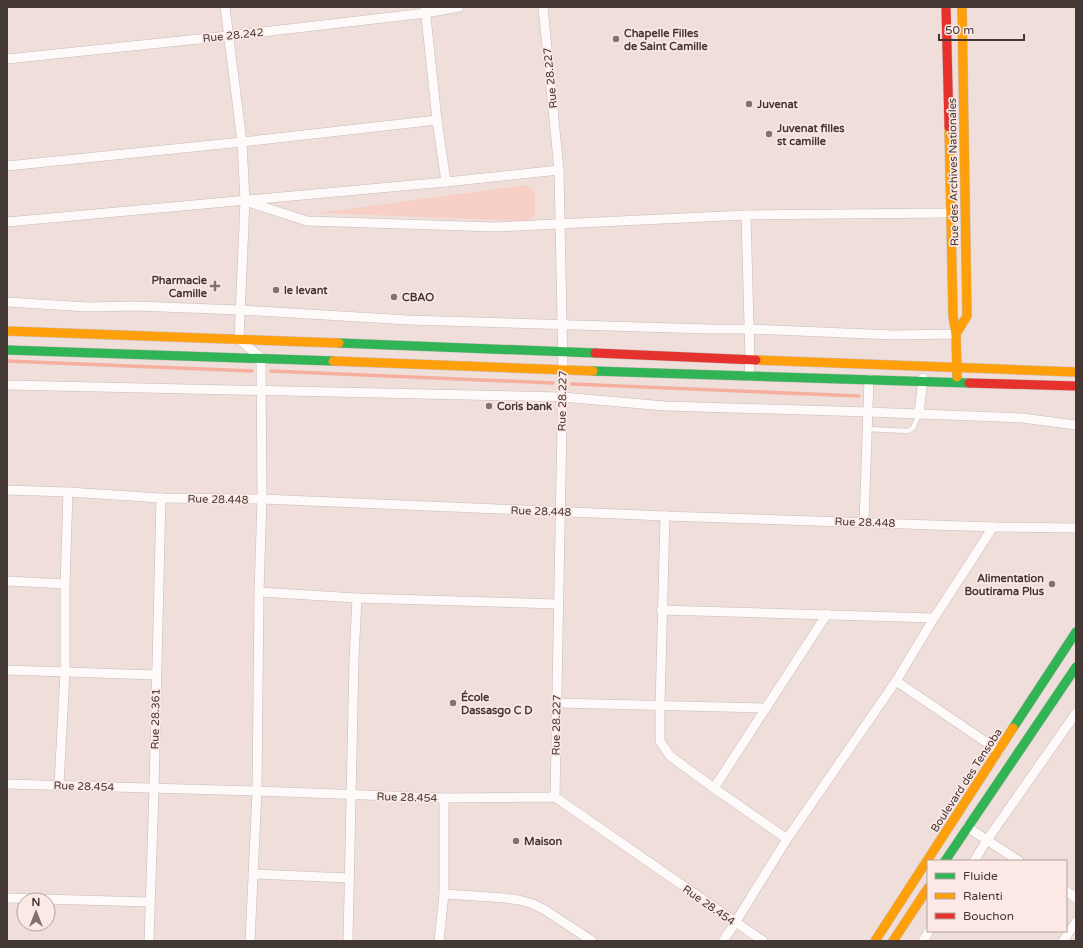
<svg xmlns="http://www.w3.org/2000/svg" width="1083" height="948" font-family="'Varela Round',sans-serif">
	<rect width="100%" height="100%" fill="#efded9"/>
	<path fill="#f7cfc5" d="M527,185L535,193V214L528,221L318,213Z"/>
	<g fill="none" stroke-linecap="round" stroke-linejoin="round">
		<g stroke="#f6ae9f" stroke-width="3.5">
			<path d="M7,361L252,371"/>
			<path d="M271,371L553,383"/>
			<path d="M572,384L859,396"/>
		</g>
		<g stroke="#c8bcb9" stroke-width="5.5">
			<path id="lane" d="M867,429L908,431L913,428L919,414"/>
		</g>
		<g stroke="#c8bcb9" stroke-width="10">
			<g id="street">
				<path d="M225,7L242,142L245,201L239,339L261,358L262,499L259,592L257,791L250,941"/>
				<path d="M425,7L437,120L446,182"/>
				<path d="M543,7L559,170L563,370L555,797"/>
				<path d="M7,59L228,36L426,13L459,7"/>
				<path d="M7,166L242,142L437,120"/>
				<path d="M245,201L307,221L495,227L746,215L950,213"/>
				<path d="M746,215L750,360L749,376"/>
				<path d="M7,222L446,182L559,170"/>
				<path d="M7,302L87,307L135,306L240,310L408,320L708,329H749L893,335L956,334"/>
				<path d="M7,385L562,397L665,406L868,412L1022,418L1076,425"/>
				<path d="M919,414L923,378"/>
				<path d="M7,490L68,492L161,498L262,499L665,516L993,527L1076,528"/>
				<path d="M665,516L660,706V741L670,756L714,788L787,839"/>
				<path d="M864,522L869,379"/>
				<path d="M7,581L65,584"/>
				<path d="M259,592L357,598L354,659L348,941"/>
				<path d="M357,598L558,604"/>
				<path d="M661,610L934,618"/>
				<path d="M7,670L156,675"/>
				<path d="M896,681L999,751"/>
				<path d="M557,703L766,708"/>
				<path d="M7,784L257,791L444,798L555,797L763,941"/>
				<path d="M59,785L65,672V584L68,492"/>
				<path d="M714,788L827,614"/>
				<path d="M967,827L1019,861"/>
				<path d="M974,861L987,840L1076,713"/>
				<path d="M253,874L349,878"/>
				<path d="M1066,891L1076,898"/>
				<path d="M444,894L505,898L519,900L533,904L545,910L592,941"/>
				<path d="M7,898L150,902"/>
				<path d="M149,941L154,789L161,498"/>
				<path d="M439,941L444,894V798"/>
				<path d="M723,941L735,923L787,839L896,681L934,618L993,527"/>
				<path d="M923,941L929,931"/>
				<path d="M1063,941L1076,922"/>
			</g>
		</g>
		<g stroke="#c8bcb9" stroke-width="10">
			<g id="fast">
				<path d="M339,343L595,353"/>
				<path d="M7,350L333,361"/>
				<path d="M593,371L969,383"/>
				<path d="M1013,728L1076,632"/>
				<path d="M945,861L1076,667"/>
			</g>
		</g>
		<g stroke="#c8bcb9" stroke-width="10">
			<g id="slow">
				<path d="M949,127L953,316L956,334L957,377"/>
				<path d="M7,331L339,343"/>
				<path d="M956,334L967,316L962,7"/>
				<path d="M756,360L1076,372"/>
				<path d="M333,361L593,371"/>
				<path d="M875,941L1013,728"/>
				<path d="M893,941L928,888"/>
			</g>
		</g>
		<g stroke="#c8bcb9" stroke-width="10">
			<g id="jam">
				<path d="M946,7L949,127"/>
				<path d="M595,353L756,360"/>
				<path d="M969,383L1076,386"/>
			</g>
		</g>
		<use href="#lane" stroke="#fdfaf9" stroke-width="4.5"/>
		<use href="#street" stroke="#fdfaf9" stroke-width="9"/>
		<use href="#fast" stroke="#30b455" stroke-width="9"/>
		<use href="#slow" stroke="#ff9f0a" stroke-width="9"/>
		<use href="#jam" stroke="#e5322d" stroke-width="9"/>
	</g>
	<g fill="#80726e" stroke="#fce8e4" stroke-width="1.5">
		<circle cx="616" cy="39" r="4"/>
		<circle cx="749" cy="104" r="4"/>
		<circle cx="769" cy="134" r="4"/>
		<path d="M213 280h4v4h4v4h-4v4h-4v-4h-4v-4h4z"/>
		<circle cx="276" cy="290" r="4"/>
		<circle cx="394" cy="297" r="4"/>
		<circle cx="489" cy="406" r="4"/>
		<circle cx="1052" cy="584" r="4"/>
		<circle cx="453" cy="703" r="4"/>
		<circle cx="516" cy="841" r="4"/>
	</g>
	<g text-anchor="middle" stroke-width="3.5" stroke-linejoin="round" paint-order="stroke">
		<g font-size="11" font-weight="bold" fill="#443835" stroke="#fce8e4" text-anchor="start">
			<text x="624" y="37">Chapelle Filles<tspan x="624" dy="13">de Saint Camille</tspan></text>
			<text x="757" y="108">Juvenat</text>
			<text x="777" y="132">Juvenat filles<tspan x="777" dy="13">st camille</tspan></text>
			<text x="207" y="284" text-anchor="end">Pharmacie<tspan x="207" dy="13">Camille</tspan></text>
			<text x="284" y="294">le levant</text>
			<text x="402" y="301">CBAO</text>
			<text x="497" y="410">Coris bank</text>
			<text x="1044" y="582" text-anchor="end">Alimentation<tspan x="1044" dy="13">Boutirama Plus</tspan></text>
			<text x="461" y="701">École<tspan x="461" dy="13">Dassasgo C D</tspan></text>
			<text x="524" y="845">Maison</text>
		</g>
		<g font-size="11" fill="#443835" stroke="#fce8e4">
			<text transform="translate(233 35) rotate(-6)" y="4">Rue 28.242</text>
			<text transform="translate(550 78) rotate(-96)" y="4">Rue 28.227</text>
			<text transform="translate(953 172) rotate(-91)" y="4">Rue des Archives Nationales</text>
			<text transform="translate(562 401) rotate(-89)" y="4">Rue 28.227</text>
			<text transform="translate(218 499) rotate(1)" y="4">Rue 28.448</text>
			<text transform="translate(541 511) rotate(2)" y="4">Rue 28.448</text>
			<text transform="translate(865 522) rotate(2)" y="4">Rue 28.448</text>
			<text transform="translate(155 719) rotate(-89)" y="4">Rue 28.361</text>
			<text transform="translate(556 725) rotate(-89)" y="4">Rue 28.227</text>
			<text transform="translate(966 780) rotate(-57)" y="4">Boulevard des Tensoba</text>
			<text transform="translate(84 786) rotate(2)" y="4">Rue 28.454</text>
			<text transform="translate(407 797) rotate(2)" y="4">Rue 28.454</text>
			<text transform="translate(709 905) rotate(35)" y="4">Rue 28.454</text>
		</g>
	</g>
	<rect width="1083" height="948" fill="none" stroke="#443835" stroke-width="16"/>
	<rect x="927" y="860" width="140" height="72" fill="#fce8e4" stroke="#b2a29e"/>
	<rect x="935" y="873" width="20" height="6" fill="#30b455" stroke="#b2a29e"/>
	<text x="963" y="880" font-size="12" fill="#443835">Fluide</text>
	<rect x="935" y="893" width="20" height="6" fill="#ff9f0a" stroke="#b2a29e"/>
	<text x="963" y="900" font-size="12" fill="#443835">Ralenti</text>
	<rect x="935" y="913" width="20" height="6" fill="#e5322d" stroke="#b2a29e"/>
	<text x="963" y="920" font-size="12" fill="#443835">Bouchon</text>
	<g transform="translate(36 912)"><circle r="19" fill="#fce8e4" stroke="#b2a29e"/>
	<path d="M0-3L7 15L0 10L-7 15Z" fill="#80726e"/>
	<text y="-6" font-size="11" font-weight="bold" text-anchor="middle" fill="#443835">N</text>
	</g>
	<path d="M939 34v6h85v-6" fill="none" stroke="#443835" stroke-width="2"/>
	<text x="945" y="34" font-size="12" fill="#443835" stroke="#fce8e4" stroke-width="3" paint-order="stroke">50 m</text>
</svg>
